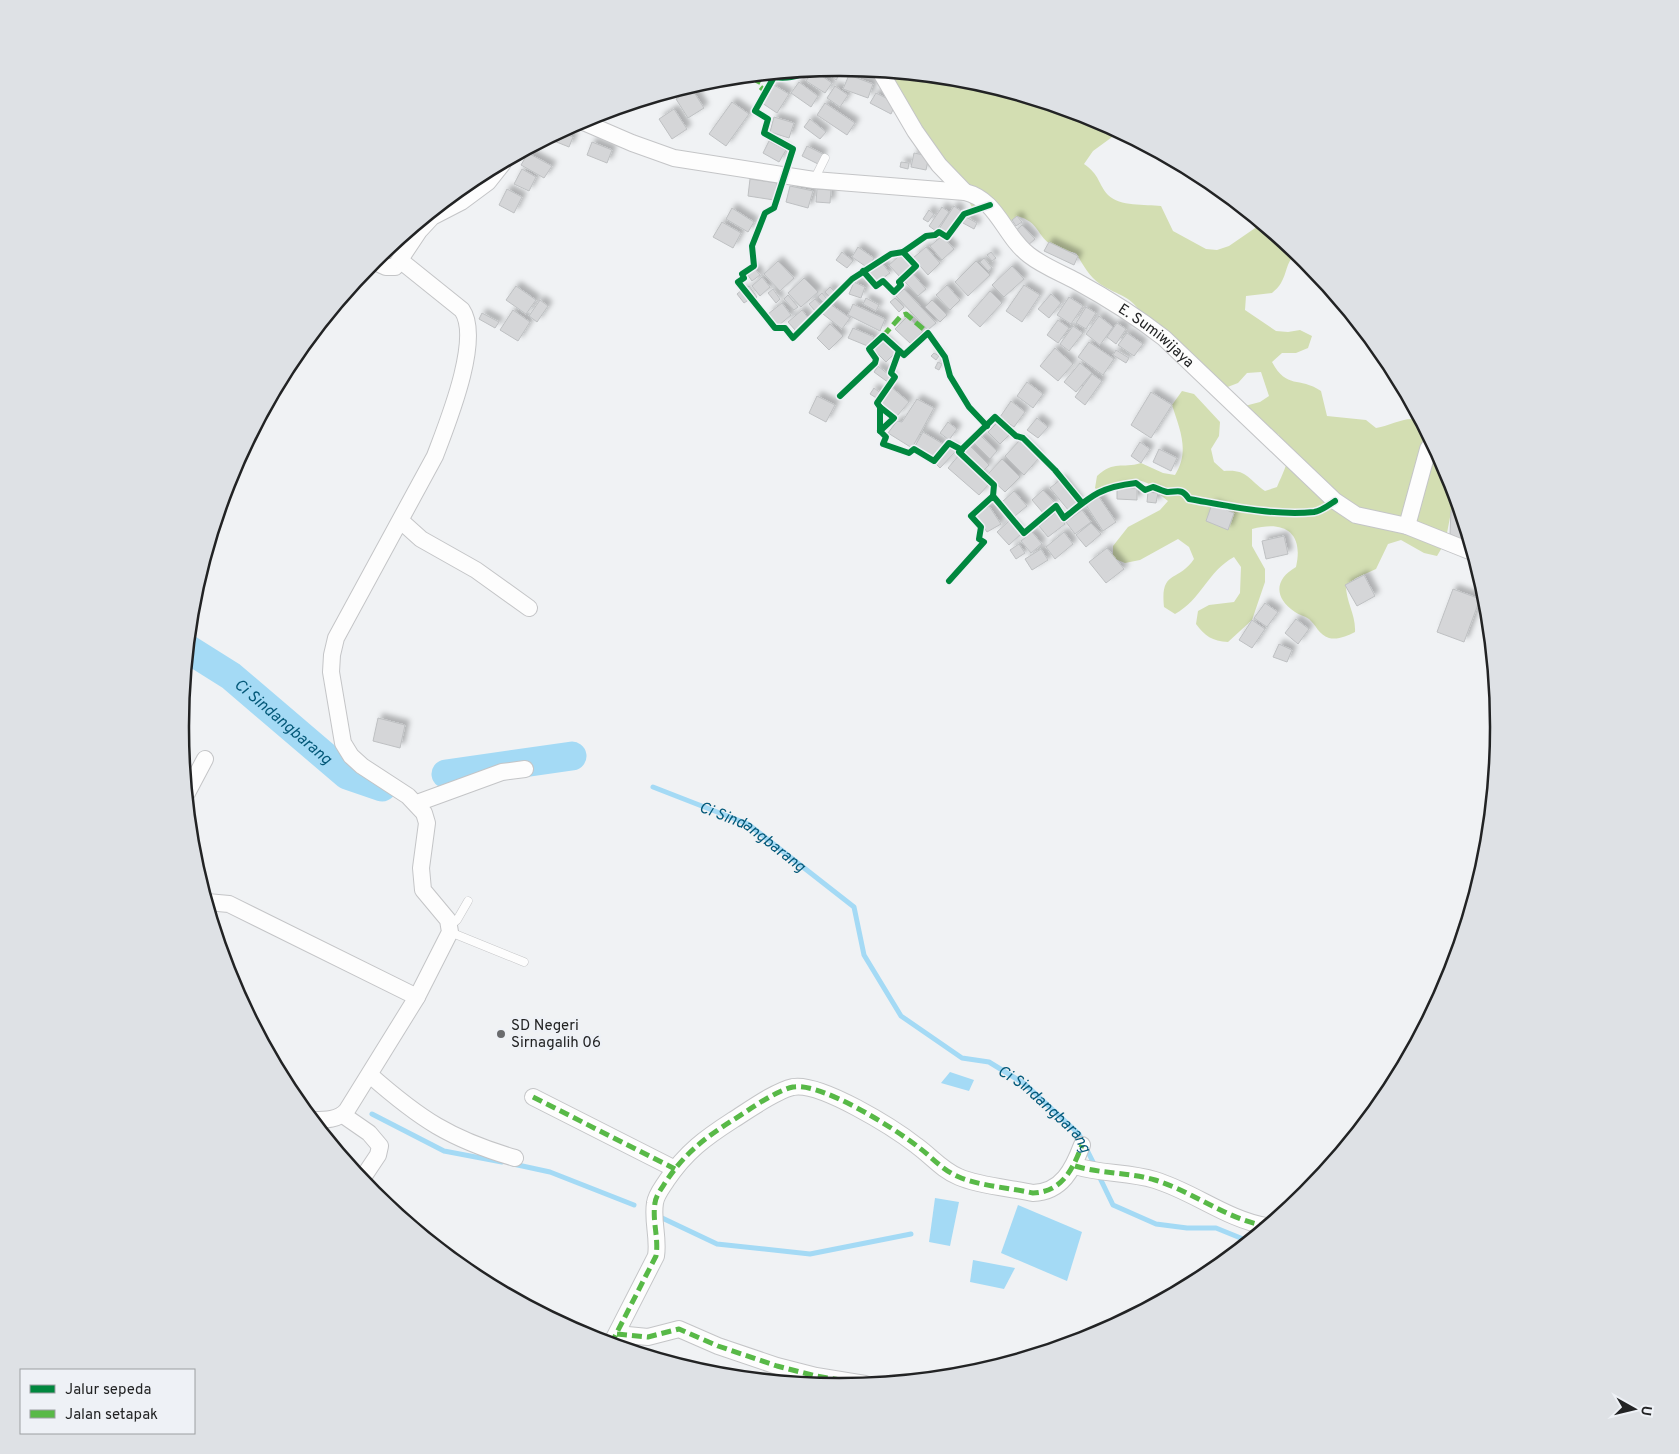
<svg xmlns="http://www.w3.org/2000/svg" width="1679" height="1454" font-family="Overpass,sans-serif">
	<defs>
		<filter id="shadow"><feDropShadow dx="4.5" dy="-4.5" stdDeviation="2.5" flood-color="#0004"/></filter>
	</defs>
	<rect width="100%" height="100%" fill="#f0f2f4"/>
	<path fill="#d3deb2" d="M881,72L968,80L1092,118L1119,132L1093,151L1084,164C1100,175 1098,184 1108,195C1120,207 1145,204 1161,206L1173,231L1206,249L1217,250L1229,246L1261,224L1296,253C1286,262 1287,273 1281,283C1279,287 1275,290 1272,293L1246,296L1245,310L1276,331L1288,332L1300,330L1312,336L1308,348L1296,353H1282L1272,362C1287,390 1299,376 1321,391L1327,416L1366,420L1376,428C1392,426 1403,416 1420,420L1449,475L1457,501L1451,512L1447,533L1450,534L1437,556L1424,553L1401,540L1388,544L1376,569L1356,578L1346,585C1346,603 1356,614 1355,632C1347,636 1338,640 1329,638C1319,635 1316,625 1309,619C1305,616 1299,615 1295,612C1273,597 1275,579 1296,567C1304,532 1284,520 1252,529V546L1265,569V582L1252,620L1228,642C1212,641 1205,636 1196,624L1198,611L1209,605L1234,602L1240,593L1241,567L1234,557C1208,571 1201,600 1175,614L1164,607C1160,569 1178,583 1194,559L1189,547L1178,539L1140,560L1125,563L1113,558V546L1128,527L1160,510L1168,501C1162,497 1158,492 1153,487C1137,473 1114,484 1098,491L1095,488L1097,476C1115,460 1121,469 1141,463L1163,473L1175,475C1190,451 1180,430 1172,405L1182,391L1194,394L1220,422L1219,436L1211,449L1214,462L1224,471C1247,469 1248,479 1265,491L1277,487C1287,463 1294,456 1278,434L1250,429L1237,408L1260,402L1269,396L1261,372L1247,373L1238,383L1225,388L1143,317C1132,295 1118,296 1100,284C1089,276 1083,265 1076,253C1069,251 1060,250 1053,246C1036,236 1040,222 1017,216L1010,222L990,205L974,211L966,196Z"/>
	<g fill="#a4daf5">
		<path d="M950,1072L974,1080L969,1091L941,1083Z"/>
		<path d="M935,1198L959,1202L950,1246L929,1242Z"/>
		<path d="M1018,1205L1082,1232L1067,1281L1001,1253Z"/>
		<path d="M973,1260L1015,1268L1004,1289L970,1282Z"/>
	</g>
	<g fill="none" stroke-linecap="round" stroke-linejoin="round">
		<g stroke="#a4daf5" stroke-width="5">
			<path id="s1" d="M653,787L748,824L854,907L864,955L901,1016L962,1058L989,1062L1025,1084L1079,1134L1095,1166"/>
			<path d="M372,1114L444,1151L502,1162"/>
			<path d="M513,1164L550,1172L634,1205"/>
			<path d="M1098,1174L1113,1205L1156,1224L1187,1228H1216L1248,1241"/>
			<path d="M660,1217L717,1244L810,1254L911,1234"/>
		</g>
		<g stroke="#a4daf5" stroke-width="29">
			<path id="s2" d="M188,649L231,676L347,775L382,787"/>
			<path d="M446,774L572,756"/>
		</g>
	</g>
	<g fill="#d5d6d8" stroke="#bec0c2" filter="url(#shadow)">
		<path d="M844,68L836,80L821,69L840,68Z"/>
		<path d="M813,70L832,83L825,93L806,81Z"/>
		<path d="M849,75L873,84L868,98L843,89Z"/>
		<path d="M799,82L818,96L811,107L791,93Z"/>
		<path d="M774,85L789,94L777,113L762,103Z"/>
		<path d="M835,86L848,95L840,107L827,98Z"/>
		<path d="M692,89L704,108L688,118L676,99Z"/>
		<path d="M876,93L896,103L891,114L870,103Z"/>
		<path d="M732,102L749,114L726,146L709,134Z"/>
		<path d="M825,103L855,123L847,135L817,115Z"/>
		<path d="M674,109L687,129L672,139L659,119Z"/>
		<path d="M774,117L794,123L789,138L770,132Z"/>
		<path d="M810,119L826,132L820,139L804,127Z"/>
		<path d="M560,132L573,137L569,147L549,139Z"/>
		<path d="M769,141L786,150L779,162L763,153Z"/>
		<path d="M592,142L612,150L607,163L587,155Z"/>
		<path d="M807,146L823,154L818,164L802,156Z"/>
		<path d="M528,153L552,166L544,178L521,165Z"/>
		<path d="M914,153L929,156L926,170L911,167Z"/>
		<path d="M901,162L909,163L908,169L900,167Z"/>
		<path d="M522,169L536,177L529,191L514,184Z"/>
		<path d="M750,179L777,183L774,200L748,196Z"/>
		<path d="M790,186L813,191L808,208L786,202Z"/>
		<path d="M507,189L522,197L514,213L499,205Z"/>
		<path d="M817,189L831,190L830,203L816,202Z"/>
		<path d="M954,206L961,211L946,234L939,229Z"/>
		<path d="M942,207L949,212L936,231L929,226Z"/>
		<path d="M732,208L754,222L748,232L726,219Z"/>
		<path d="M929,210L934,214L928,222L923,219Z"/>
		<path d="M1017,216L1022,222L1016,226L1012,220Z"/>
		<path d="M966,217L977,223L974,229L963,223Z"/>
		<path d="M722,222L741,233L733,248L713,237Z"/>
		<path d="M1022,225L1035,239L1026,247L1013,233Z"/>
		<path d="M404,235L390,253L386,250Z"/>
		<path d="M942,236L954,249L942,260L930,246Z"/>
		<path d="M1049,242L1078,256L1074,265L1044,251Z"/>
		<path d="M858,247L874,258L868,268L852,257Z"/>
		<path d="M926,247L940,263L928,275L913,258Z"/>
		<path d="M842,252L853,261L847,268L836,260Z"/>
		<path d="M991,252L996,258L992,261L987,255Z"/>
		<path d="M900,255L911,266L900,277L889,265Z"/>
		<path d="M984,258L992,268L988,271L980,262Z"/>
		<path d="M778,261L794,278L780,291L764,274Z"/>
		<path d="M976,261L990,275L968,296L955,282Z"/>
		<path d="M882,263L890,273L876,283L868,273Z"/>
		<path d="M1012,266L1024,279L1004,297L992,285Z"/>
		<path d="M754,268L760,275L752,281L747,274Z"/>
		<path d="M913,274L926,289L918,296L905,282Z"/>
		<path d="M762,277L770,287L760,296L752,286Z"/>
		<path d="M804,278L818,292L801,307L788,293Z"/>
		<path d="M854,282L865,287L861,298L849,294Z"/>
		<path d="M947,285L960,300L950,310L936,295Z"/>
		<path d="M1024,285L1040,295L1022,322L1006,311Z"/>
		<path d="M516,286L536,300L526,314L506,300Z"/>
		<path d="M749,286L757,297L756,298L747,288Z"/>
		<path d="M830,287L835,292L830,297L825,292Z"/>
		<path d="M743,289L750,299L744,303L737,294Z"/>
		<path d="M773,289L780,299L776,303L768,293Z"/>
		<path d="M904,289L936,323L928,330L896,296Z"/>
		<path d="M990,291L1002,303L980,327L968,316Z"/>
		<path d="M822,293L827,299L823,302L818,297Z"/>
		<path d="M1051,294L1061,303L1049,318L1038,309Z"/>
		<path d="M788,295L798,307L794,310L784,299Z"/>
		<path d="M1069,297L1083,306L1071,324L1057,315Z"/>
		<path d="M866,298L879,305L876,311L863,304Z"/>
		<path d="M895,298L904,307L899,312L890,302Z"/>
		<path d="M815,299L822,307L816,312L809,304Z"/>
		<path d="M540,300L548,306L537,322L529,316Z"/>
		<path d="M932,300L947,315L940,322L925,307Z"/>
		<path d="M782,303L791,315L778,326L768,314Z"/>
		<path d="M830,304L850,318L842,329L823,314Z"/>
		<path d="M853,304L885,319L880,331L848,315Z"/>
		<path d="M1086,307L1096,313L1086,329L1076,323Z"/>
		<path d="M513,310L530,322L518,341L500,330Z"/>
		<path d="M802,310L809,319L796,331L788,322Z"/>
		<path d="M482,313L499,322L495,328L479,319Z"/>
		<path d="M1099,316L1113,327L1100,345L1086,334Z"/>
		<path d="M907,317L923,331L911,344L895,329Z"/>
		<path d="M1058,320L1069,328L1058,343L1047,335Z"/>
		<path d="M1117,323L1126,329L1116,344L1107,337Z"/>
		<path d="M830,324L843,336L829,350L817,338Z"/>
		<path d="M1073,326L1083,333L1069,351L1060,344Z"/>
		<path d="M853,328L874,337L870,347L848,338Z"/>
		<path d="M1127,333L1143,344L1134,356L1118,345Z"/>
		<path d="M883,339L896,352L886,362L873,349Z"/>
		<path d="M1089,342L1114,359L1103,375L1078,357Z"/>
		<path d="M1055,348L1073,364L1058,381L1040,366Z"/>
		<path d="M1116,350L1129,358L1126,363L1113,355Z"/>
		<path d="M934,353L939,356L936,360L931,356Z"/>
		<path d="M938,362L942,364L939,370L935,368Z"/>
		<path d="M1080,363L1092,373L1076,392L1064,382Z"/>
		<path d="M878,366L893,378L889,383L874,372Z"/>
		<path d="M1092,374L1102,381L1085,405L1075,397Z"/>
		<path d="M1027,382L1043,394L1033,408L1017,396Z"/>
		<path d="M891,387L909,402L897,416L879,401Z"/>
		<path d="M874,388L882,394L878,399L870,394Z"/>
		<path d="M1151,392L1172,405L1151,438L1131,425Z"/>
		<path d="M817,396L835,405L826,422L809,413Z"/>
		<path d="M917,399L934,408L912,448L888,433L897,421L902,422Z"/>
		<path d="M1011,401L1025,412L1014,427L1000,417Z"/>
		<path d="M1037,418L1048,427L1038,438L1027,430Z"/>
		<path d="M948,422L957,429L949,440L940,433Z"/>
		<path d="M997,423L1009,435L1000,444L988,432Z"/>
		<path d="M923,432L943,444L935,458L915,446Z"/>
		<path d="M981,436L997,451L990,459L974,443Z"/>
		<path d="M1020,440L1039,458L1024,475L1005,456Z"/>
		<path d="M1140,442L1150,449L1141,463L1131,456Z"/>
		<path d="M951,446L956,451L940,468L935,463Z"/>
		<path d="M970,446L989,465L983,471L964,451Z"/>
		<path d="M1159,449L1177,458L1171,471L1153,462Z"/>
		<path d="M959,455L990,483L979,495L948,468Z"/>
		<path d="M1002,459L1020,477L1005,492L987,475Z"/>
		<path d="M1061,479L1079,502L1069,511L1050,488Z"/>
		<path d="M1117,488H1137V500L1117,499Z"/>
		<path d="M1043,490L1055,503L1044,514L1032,500Z"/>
		<path d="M1014,491L1027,506L1015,516L1002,502Z"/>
		<path d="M1148,492L1158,493L1156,503L1147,502Z"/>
		<path d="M1099,497L1116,522L1103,531L1086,505Z"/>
		<path d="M1456,499L1470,544L1450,534L1451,511Z"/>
		<path d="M1212,504L1234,513L1228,530L1206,521Z"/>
		<path d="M989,506L1001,524L987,532L975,514Z"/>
		<path d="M1082,510L1091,522L1075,534L1066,522Z"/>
		<path d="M1056,512L1065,524L1048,537L1039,526Z"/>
		<path d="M1009,521L1021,534L1009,545L997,532Z"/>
		<path d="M1091,523L1101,534L1086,547L1076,535Z"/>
		<path d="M1032,532L1042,544L1031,553L1021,541Z"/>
		<path d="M1064,532L1073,544L1055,559L1046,547Z"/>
		<path d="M1284,536L1288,554L1266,559L1262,541Z"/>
		<path d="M1019,544L1025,553L1016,559L1010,550Z"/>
		<path d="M1107,548L1124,569L1106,583L1089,562Z"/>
		<path d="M1041,549L1048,560L1032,570L1025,559Z"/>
		<path d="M1364,575L1375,596L1357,606L1345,585Z"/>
		<path d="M1453,589L1480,599L1464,642L1437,632Z"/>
		<path d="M1265,603L1278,612L1267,627L1254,618Z"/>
		<path d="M1296,619L1309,629L1298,644L1285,633Z"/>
		<path d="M1252,620L1265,629L1252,648L1239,640Z"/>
		<path d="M1279,644L1292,650L1287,662L1273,657Z"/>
		<path d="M378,718L405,725L400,748L373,741Z"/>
	</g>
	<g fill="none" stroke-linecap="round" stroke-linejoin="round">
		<g stroke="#c4c5c7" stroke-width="9">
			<g id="lane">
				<path d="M814,180L825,158"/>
				<path d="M450,926L457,920L468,901"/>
				<path d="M450,932L524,962"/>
			</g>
		</g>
		<g stroke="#c4c5c7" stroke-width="18">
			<g id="street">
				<path d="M880,71L915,131L939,165L965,192"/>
				<path id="s3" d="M581,121L632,143L674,158L814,180L965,192C998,200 1003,235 1029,255C1043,266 1061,273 1076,281C1107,298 1136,316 1164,338L1335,501L1356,515L1407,526L1472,552"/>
				<path d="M373,261L386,267H395L419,231L432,217L461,202L488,182L503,163"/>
				<path d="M401,521L421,539L476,570L529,608"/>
				<path d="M1407,526L1428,449L1432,443"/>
				<path d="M187,793L205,759"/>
				<path d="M417,803L502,772L525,769"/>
				<path d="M207,902L229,904L417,997"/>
				<path d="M370,1075C420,1119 450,1139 515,1158"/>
				<path d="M533,1097L675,1169"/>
				<path d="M343,1115L369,1133L380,1146L378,1155L362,1179"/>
				<path d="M313,1120C325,1120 339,1120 347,1110L417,997L450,932L448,920L423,890L421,868L427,823L424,813L408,796L362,766L351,756L343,743L331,672L332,655L336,638L435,456C447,424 482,339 462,310L401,261"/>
				<path d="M1075,1166C1101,1174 1129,1172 1155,1180C1194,1192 1226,1219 1266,1226"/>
				<path d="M617,1334L648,1337L679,1329L718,1346L777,1366L816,1376L865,1384"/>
				<path d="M611,1344L656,1256C659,1238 652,1221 655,1203C656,1195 662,1188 667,1180C686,1152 705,1138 733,1120C749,1110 775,1091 793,1087C821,1082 894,1128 917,1146C932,1157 942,1170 959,1177C980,1186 1011,1188 1033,1193C1062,1192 1073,1169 1082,1145"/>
			</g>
		</g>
		<use href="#lane" stroke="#fdfdfd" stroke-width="8"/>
		<use href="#street" stroke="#fdfdfd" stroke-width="16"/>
		<g stroke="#58b947" stroke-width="5" stroke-dasharray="10 5" stroke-linecap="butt">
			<path d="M757,76L760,78L757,84L765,91"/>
			<path d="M883,336L901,316L906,314L928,333"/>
			<path d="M533,1097L675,1169"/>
			<path d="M1075,1166C1101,1174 1129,1172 1155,1180C1194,1192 1226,1219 1266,1226"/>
			<path d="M617,1334L648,1337L679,1329L718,1346L777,1366L816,1376L865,1384"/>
			<path d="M611,1344L656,1256C659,1238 652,1221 655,1203C656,1195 662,1188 667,1180C686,1152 705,1138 733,1120C749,1110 775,1091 793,1087C821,1082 894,1128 917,1146C932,1157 942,1170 959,1177C980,1186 1011,1188 1033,1193C1062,1192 1073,1169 1082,1145"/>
		</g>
		<g stroke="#eef1f6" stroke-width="9">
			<g id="cycleway">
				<path d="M807,71C798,77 785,79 774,77L755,111L768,119L764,133L793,149L774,208L765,213L752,246L754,266L742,274L744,278L738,282L775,328H785L793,338L852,279L891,254L903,252L926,236L935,235L939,232L947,237L964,214L990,205"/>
				<path d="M863,271L876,286L883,281L894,292L901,285L899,282L916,266L903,252"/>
				<path d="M840,396L875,363L876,359L869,349L883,336L904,355L928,333L945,357L950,376L969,407L987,426"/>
				<path d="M880,407L894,418L880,431L886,437L883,444L909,453L914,449L934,461L949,443L962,450"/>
				<path d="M880,431V407L877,403L895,377L891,373L899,351"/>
				<path d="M993,496L994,485L959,452L995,417L1016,436L1023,438L1055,470L1082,503"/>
				<path d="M949,581L984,542L979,539L981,527L971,516L993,496L1024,533L1056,506L1064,518C1091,496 1100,487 1136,483L1145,490L1153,487C1157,488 1164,492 1168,492C1178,492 1182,488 1189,499C1229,506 1273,516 1314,512C1321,511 1329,505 1335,501"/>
			</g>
		</g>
		<use href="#cycleway" stroke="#00873e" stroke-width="6"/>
	</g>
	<circle fill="#6a6b6d" stroke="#eef1f6" stroke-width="2" cx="501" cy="1034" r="5"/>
	<g text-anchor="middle" stroke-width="5" stroke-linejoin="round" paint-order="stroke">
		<g font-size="15" fill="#222324" stroke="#eef1f6">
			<text dy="5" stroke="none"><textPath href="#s3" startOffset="636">E. Sumiwijaya</textPath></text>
		</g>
		<g font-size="15" fill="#222324" stroke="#eef1f6" text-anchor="start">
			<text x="511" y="1030">SD Negeri<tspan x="511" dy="17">Sirnagalih 06</tspan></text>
		</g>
		<g font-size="16" font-style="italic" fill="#045979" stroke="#eef1f6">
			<text dy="6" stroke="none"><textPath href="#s2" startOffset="120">Ci Sindangbarang</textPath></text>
			<text dy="6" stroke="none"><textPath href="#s1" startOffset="112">Ci Sindangbarang</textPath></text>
			<text dy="6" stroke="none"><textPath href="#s1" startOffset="532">Ci Sindangbarang</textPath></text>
		</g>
	</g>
	<path d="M0 0H1679V1454H0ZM839 76H840A650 650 0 0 1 1490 726V728A650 650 0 0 1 840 1378H839A650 650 0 0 1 189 728V726A650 650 0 0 1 839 76Z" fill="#dee1e5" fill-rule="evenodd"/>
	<path fill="none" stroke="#222324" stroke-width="2.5" d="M839 76H840A650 650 0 0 1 1490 726V728A650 650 0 0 1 840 1378H839A650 650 0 0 1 189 728V726A650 650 0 0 1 839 76Z"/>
	<rect x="20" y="1369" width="175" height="65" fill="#eef1f6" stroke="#9c9fa2"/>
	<rect x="30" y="1385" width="25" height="8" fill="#00873e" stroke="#9c9fa2"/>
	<text x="65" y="1394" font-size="15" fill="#222324">Jalur sepeda</text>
	<rect x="30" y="1410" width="25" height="8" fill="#58b947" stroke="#9c9fa2"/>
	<text x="65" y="1419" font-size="15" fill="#222324">Jalan setapak</text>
	<g transform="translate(1634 1409) rotate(98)" stroke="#eef1f6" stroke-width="4" paint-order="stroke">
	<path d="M0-4L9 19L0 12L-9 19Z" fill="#222324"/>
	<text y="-8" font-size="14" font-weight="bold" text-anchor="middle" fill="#222324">U</text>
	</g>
</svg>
